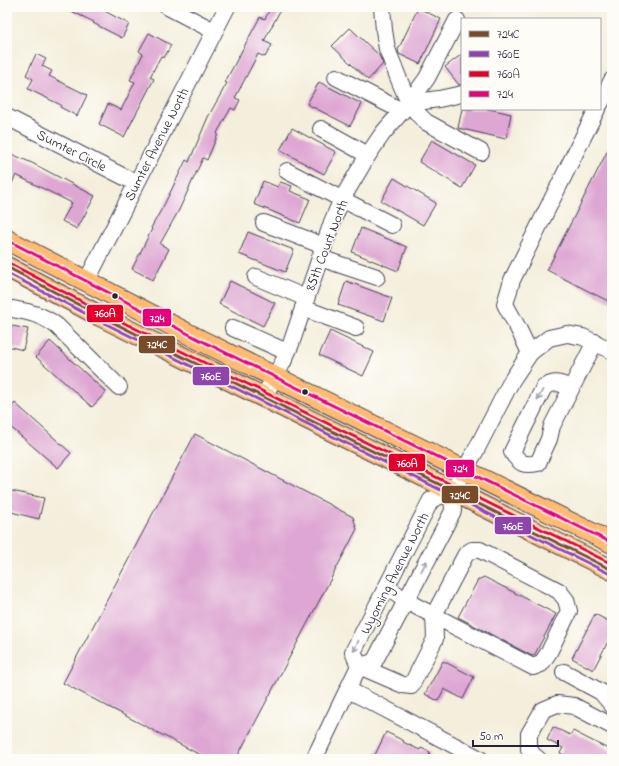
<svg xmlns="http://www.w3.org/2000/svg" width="619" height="766" font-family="'Indie Flower',sans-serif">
	<rect width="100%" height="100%" fill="#fdfcf7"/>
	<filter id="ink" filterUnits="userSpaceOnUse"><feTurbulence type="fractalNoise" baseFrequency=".025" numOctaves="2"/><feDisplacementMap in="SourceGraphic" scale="8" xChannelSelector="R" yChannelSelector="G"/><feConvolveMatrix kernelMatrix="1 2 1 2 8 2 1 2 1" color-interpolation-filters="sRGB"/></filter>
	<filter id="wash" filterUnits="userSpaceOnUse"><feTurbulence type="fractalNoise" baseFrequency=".012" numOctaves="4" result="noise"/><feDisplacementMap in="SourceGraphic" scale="16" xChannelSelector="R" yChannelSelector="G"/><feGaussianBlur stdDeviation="0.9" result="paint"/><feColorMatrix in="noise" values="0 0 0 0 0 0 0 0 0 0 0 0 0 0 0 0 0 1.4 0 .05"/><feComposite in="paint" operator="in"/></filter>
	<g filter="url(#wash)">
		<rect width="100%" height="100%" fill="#f4efdc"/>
		<g id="blocks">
			<g fill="#dea7d3">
				<path d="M63,7H97L129,24L122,38L93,23L94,22Z"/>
				<path d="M271,7H282L264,41L272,45L265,57L258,54L235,98L240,100L235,110L231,108L217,133L218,134L207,160L203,158L179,210L160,244L169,249L153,280L132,269L152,229L151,228L165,203L186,160L189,162L208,117L227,83L225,82L260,17L265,19Z"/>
				<path d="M418,8L441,19L420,64L399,54L398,50Z"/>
				<path d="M350,28L379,55L383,64L368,80L332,46Z"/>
				<path d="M149,33L171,45L164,58L161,56L150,77L154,79L124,137L99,124L108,104L121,110L135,82L130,80L143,54L139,51Z"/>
				<path d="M36,54L46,59L42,66L52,71L49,76L87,95L77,116L60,107L61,105L28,89L33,79L26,75Z"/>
				<path d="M462,54V85H459L445,67Z"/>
				<path d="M319,82L362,104L350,126L307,104Z"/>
				<path d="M462,109H489L511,114L506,139L458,128Z"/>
				<path d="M292,128L336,152L324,174L280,150Z"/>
				<path d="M432,140L475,165L462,188L419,162Z"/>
				<path d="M612,142V303L547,270Z"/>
				<path d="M7,152L32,163L95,196L77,229L62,221L72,203L16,175L7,193Z"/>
				<path d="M394,178L436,203L423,225L381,201Z"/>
				<path d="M263,181L278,187L280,182L292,186L290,191L310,199L300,223L254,204Z"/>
				<path d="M361,228L407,247L398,271L352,252Z"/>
				<path d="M248,232L294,250L285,272L239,254Z"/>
				<path d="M230,281L275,303L263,326L219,304Z"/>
				<path d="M346,281L392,298L384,321L338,305Z"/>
				<path d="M7,325L28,329L23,350L7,346Z"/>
				<path d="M330,331L374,352L363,376L319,355Z"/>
				<path d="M50,341L106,392L92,407L36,357Z"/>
				<path d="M15,403L71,453L58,468L7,424V412Z"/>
				<path d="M195,434L353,517L357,529L236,759H208L63,683Z"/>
				<path d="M7,490L44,498L39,519L7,511Z"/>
				<path d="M484,577L556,614L535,654L532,656L458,617L478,580Z"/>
				<path d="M595,614L612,623V634L593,670L572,658Z"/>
				<path d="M443,661L474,677L463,699L444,689L438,701L425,694Z"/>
				<path d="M553,727L570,735L573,731L612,751V759H571L560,753L563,748L547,740Z"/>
				<path d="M386,732L404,741L403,742L420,750L421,748L430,752L429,755L437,759H373Z"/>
			</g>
		</g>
	</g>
	<g filter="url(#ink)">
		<use href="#blocks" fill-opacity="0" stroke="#424153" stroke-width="1"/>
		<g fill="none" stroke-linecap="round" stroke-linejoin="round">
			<g stroke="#424153" stroke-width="18">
				<g id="minor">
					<path d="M168,7L214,31"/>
					<path d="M382,7L384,30L387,49L400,82L409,103L419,115L426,122L481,152"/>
					<path d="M336,77L402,111"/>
					<path d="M409,103L439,99L462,94"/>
					<path d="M600,104L612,80"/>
					<path d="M7,117L136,183"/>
					<path d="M321,129L368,155"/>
					<path d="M287,171L392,225"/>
					<path d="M264,223L324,246"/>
					<path d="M320,258L377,277"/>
					<path d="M256,277L306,298"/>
					<path d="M86,282L227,7"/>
					<path d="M7,308C27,312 40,313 57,326L119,387"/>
					<path d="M303,308L356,328"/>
					<path d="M233,328L287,352"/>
					<path d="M530,353L518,328L505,304L512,280L597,109"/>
					<path d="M571,388C560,383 555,381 544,387L512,452C520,464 524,466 538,463L549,439L552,426L595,342"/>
					<path d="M263,398L283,362L291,344L324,246L332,222L342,199L368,155L383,133L409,103L427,78L457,20"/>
					<path d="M359,666L403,685L411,686L435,639L434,615L466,554L472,550H480L559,591L566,600L569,611L549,652L541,664L533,667L406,601L387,587"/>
					<path d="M359,666L374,662L453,511L452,491L475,452L512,380L530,353L549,338L567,334L583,337L612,351"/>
					<path d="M564,672L601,692L612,705"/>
					<path d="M348,690L370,701L480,759"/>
					<path d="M314,759L359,666L353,652L431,500L452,491"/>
					<path d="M538,759L533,755L529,749V734L543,710L557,704L574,706L612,726"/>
				</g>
			</g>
			<g stroke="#424153" stroke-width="22">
				<g id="major">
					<path d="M7,240L202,341L612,543"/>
					<path d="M7,267L100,316L612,570"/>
				</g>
			</g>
			<use href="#minor" stroke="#fff" stroke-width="16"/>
			<use href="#major" stroke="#ffbb71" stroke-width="20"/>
			<g stroke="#fdfcf7" stroke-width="6">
				<path id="bus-1" d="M7,267L100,316L612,570"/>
			</g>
			<g stroke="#fdfcf7" stroke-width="6">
				<path id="bus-2" d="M7,273L98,320L610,574"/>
			</g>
			<g stroke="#fdfcf7" stroke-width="6">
				<path id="bus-3" d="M9,263L102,312L612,564"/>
			</g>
			<g stroke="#fdfcf7" stroke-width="6">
				<path id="bus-4" d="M7,240L202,341L612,543"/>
			</g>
			<use href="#bus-1" stroke="#7a4b2a" stroke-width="3"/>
			<use href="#bus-2" stroke="#8e44ad" stroke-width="3"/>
			<use href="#bus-3" stroke="#e4002b" stroke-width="3"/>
			<use href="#bus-4" stroke="#e5007d" stroke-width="3"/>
		</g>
		<defs><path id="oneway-shaft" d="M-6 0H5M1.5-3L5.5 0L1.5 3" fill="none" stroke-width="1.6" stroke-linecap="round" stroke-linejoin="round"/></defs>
		<g stroke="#9c9ca7">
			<use href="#oneway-shaft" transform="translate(540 395) rotate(116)"/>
			<use href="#oneway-shaft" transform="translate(424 566) rotate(-62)"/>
			<use href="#oneway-shaft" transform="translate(356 646) rotate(115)"/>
		</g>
	</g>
	<g fill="#22223b" stroke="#fdfcf7" stroke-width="1.5">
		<circle cx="115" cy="296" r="3.5"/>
		<circle cx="305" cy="392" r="3.5"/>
	</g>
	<g text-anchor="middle" stroke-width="3" stroke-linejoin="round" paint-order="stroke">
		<g font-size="14" fill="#22223b" stroke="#fdfcf7">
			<text transform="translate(156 144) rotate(-63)" y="5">Sumter Avenue North</text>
			<text transform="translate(72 150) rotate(27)" y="5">Sumter Circle</text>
			<text transform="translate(326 245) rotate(-69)" y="5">85th Court North</text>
			<text transform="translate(394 573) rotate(-63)" y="5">Wyoming Avenue North</text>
		</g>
	</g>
	<g stroke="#fdfcf7" stroke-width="1.5">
		<rect x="86" y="304" width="38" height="19" rx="4" fill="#e4002b"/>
		<rect x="142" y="308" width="30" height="19" rx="4" fill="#e5007d"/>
		<rect x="138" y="335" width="38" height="19" rx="4" fill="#7a4b2a"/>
		<rect x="192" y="366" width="38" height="20" rx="4" fill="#8e44ad"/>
		<rect x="388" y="453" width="38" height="19" rx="4" fill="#e4002b"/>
		<rect x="445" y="459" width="30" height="19" rx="4" fill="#e5007d"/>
		<rect x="441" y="485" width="38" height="19" rx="4" fill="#7a4b2a"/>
		<rect x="494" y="516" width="38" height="19" rx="4" fill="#8e44ad"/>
	</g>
	<g font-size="11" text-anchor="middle" font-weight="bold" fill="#fff">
		<text x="105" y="317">760A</text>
		<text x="157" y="322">724</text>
		<text x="157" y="348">724C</text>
		<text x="211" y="380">760E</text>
		<text x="407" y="467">760A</text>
		<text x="460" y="472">724</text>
		<text x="460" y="499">724C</text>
		<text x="513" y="530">760E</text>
	</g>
	<rect width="619" height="766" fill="none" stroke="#fdfcf7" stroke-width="24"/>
	<rect x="461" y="18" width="140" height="92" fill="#fdfcf7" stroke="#a5a5ac"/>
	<rect x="469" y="31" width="20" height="6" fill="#7a4b2a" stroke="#a5a5ac"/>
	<text x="497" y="38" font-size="12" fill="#22223b">724C</text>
	<rect x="469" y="51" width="20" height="6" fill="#8e44ad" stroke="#a5a5ac"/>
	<text x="497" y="58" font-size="12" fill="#22223b">760E</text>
	<rect x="469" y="71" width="20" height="6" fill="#e4002b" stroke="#a5a5ac"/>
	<text x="497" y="78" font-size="12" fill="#22223b">760A</text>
	<rect x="469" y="91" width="20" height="6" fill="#e5007d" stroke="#a5a5ac"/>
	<text x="497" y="98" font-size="12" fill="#22223b">724</text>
	<path d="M473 740v6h85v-6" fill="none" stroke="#22223b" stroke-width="2"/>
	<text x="479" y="740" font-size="12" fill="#22223b" stroke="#fdfcf7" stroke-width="3" paint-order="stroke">50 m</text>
</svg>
